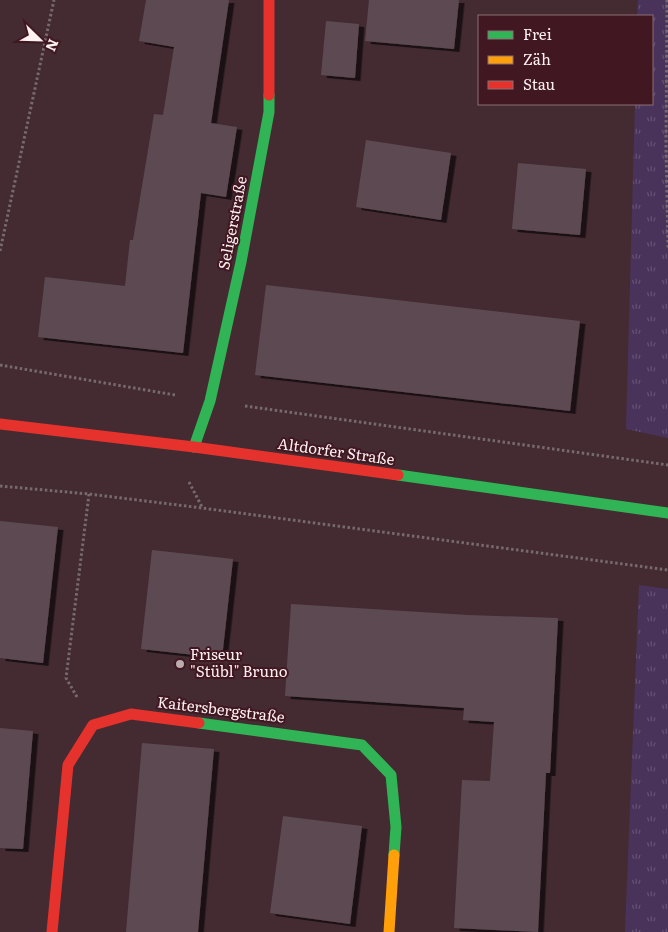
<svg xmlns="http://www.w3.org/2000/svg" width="668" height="932" font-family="Literata,serif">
	<defs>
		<pattern id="grass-tufts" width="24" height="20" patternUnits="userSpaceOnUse" patternTransform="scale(1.25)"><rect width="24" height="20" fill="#4a335b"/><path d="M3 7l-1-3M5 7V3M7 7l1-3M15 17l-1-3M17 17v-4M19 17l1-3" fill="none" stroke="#655173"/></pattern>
		<filter id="shadow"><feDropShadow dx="5.5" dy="3" stdDeviation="0" flood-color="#0009"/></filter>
	</defs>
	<rect width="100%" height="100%" fill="#432b31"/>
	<g fill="url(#grass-tufts)">
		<path d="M638,0H668V438L626,429L635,104H652V16H637Z"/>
		<path d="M639,585L668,589V932H625Z"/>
	</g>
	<g fill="#5d4a51" filter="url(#shadow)">
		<path d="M146,0H229L211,123L237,127L226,197L201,193L183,353L38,337L45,277L125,286L130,240H133L154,114L163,115L174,47L139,41Z"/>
		<path d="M369,0H459L454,49L365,41Z"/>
		<path d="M326,21L359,24L355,78L321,75Z"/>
		<path d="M366,140L451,153L441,220L356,207Z"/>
		<path d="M518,163L586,169L580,235L512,229Z"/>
		<path d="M266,285L580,321L570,411L255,375Z"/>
		<path d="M0,521L58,527L43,663L0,658Z"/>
		<path d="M152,550L233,559L222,658L141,649Z"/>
		<path d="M291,604L468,615L558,618L550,773H546L538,932L454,928L462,780L490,781L494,722L463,720L464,708L285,696Z"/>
		<path d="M0,728L33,731L23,849L0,848Z"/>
		<path d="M142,743L214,749L198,932H126Z"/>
		<path d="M283,816L362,826L350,924L270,913Z"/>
	</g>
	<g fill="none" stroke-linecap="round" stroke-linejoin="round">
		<g stroke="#766a6c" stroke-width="3" stroke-dasharray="2.5 2.5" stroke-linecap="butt">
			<path d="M667,0L666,146L668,248"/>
			<path d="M0,251L54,0"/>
			<path d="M0,365L175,395"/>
			<path d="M245,406L668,465"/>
			<path d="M189,482L202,507"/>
			<path d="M0,486L89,494L202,508L668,570"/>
			<path d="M77,697L66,678L89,494"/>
		</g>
		<g stroke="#30b455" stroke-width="11">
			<path d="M194,447L210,401L241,262L269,112V95"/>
			<path d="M398,475L668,513"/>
			<path d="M199,723L362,745L391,775L396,827L394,855"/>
		</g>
		<path stroke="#ff9f0a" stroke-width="11" d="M389,932L394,855"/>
		<g stroke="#e5322d" stroke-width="11">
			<path d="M269,0V95"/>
			<path d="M0,424L194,447L398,475"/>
			<path d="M52,932L68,765L93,725L131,714L199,723"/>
		</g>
	</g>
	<circle fill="#bcacae" stroke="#411722" stroke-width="2" cx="180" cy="664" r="5"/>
	<g text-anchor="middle" stroke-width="4" stroke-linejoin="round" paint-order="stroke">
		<g font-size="15" fill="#fdf1f2" stroke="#411722">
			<text transform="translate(233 223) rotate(-79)" y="5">Seligerstraße</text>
			<text transform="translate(336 452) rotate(8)" y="5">Altdorfer Straße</text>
			<text transform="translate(221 710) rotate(7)" y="5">Kaitersbergstraße</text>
		</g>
		<g font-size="15" fill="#fdf1f2" stroke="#411722" text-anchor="start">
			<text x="190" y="660">Friseur<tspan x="190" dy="17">"Stübl" Bruno</tspan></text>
		</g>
	</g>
	<rect x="478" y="15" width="175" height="90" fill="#411722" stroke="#8c6e75"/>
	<rect x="488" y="31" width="25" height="8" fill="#30b455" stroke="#8c6e75"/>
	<text x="523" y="40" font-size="15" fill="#fdf1f2">Frei</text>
	<rect x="488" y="56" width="25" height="8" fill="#ff9f0a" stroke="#8c6e75"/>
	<text x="523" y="65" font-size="15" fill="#fdf1f2">Zäh</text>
	<rect x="488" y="81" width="25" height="8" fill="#e5322d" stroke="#8c6e75"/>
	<text x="523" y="90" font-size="15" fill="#fdf1f2">Stau</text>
	<g transform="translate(40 40) rotate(113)" stroke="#411722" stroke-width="4" paint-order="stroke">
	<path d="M0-4L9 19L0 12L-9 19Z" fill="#fdf1f2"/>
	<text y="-8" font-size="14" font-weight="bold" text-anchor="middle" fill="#fdf1f2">N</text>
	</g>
</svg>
